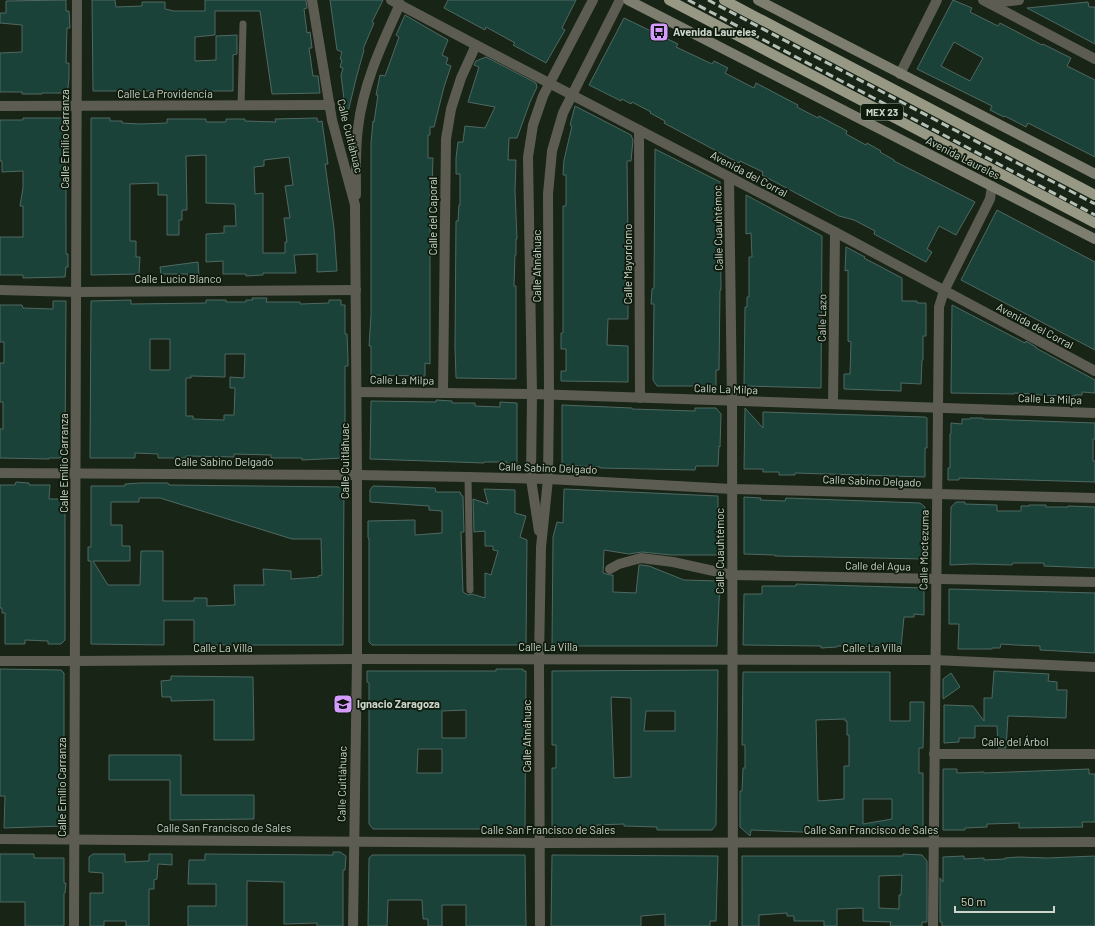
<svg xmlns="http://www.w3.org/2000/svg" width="1095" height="926" font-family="Barlow,sans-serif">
	<rect width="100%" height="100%" fill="#172416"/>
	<g fill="#1b4239" stroke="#4f6962" fill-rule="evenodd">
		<path d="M66,0V11H69L70,28H67L66,63H69V78L68,88L64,93H42V94H22V92H0V53L22,52V25L0,23V13H6V1Z"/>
		<path d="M92,0H115L116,7L142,6V2H165V9L174,11H205V0H306L307,8L304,9L307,33L310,32L312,48H309L313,76H318L320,93L272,94L260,11H215V35L195,37V61L216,60V36L237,35V54L233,55V91H93Z"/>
		<path d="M330,0H383L372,22L374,23L363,49L364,50L357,75L347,116H346L341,75L343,68L340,67L342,60L340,59L342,52L337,50Z"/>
		<path d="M448,0H576L562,28L565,30L546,63L513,45L515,43L486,27L485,30L444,8Z"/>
		<path d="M953,0L972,8L970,12L998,26L1000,23L1042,45L1043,44L1071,58L1067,66L1095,80V157L1028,123L1026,127L1005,116L1004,117L990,110L992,106L917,69ZM954,42L983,58L970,81L941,66Z"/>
		<path d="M1088,2L1089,7H1095V44L1027,8Z"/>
		<path d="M405,15L448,40L442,55L448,58L446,64L451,66L444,87L434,127H430V135H428V158H433L432,189H430V364L425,363V376L371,375V346H369L371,315V143L373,121L374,122L378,95H376L380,75L385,76L399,37L396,35Z"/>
		<path d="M624,18L678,44L676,47L712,64L714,61L728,68L725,73L754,88L756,83L798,105L797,107L818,118L819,116L847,131L846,134L866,145L867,143L881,151L880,152L894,160V161L975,202L956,235L939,226L927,249L932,252L926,262L874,234L875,231L854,220L839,216L762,175L763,172L740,161L739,163L664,123L665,121L650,113L651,112L632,102L631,104L622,99L621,101L589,85Z"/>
		<path d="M486,57L536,83L537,87L530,102L517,138H509L508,160H516L515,191L517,239H516V255H515L514,286H516V379L456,378L455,347L456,221H458L459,205H460V174H456V158L458,142H463L465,126L485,128L495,107L468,102L479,67L474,65L476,61Z"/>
		<path d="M575,106L631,135L633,140L631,161H627L628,241H625L626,304H628V319H608L607,345L628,346V382L561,381V371H566V349H561V333H563V206H566V175H563L564,160L572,126L570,125Z"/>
		<path d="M23,118H66V254H68V267H66L65,277L23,278V275H0V237H23V206H20L23,188V171L2,172V161H0V120H23Z"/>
		<path d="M91,118H110V121H122V123L140,124L167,123V119H206V122H226V119H245V121L276,122L275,119L317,118L318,122L322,121L328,164H325L334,228L337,271L317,272V254L294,255L296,273H263V275L246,276V274H223V261L206,262V234L224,233V226H236L235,204L206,203V155L186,156L187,210H182V220H179V235H167V195H158V183L130,184V241H136V257H140L139,274L91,275ZM289,157L293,185L285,186L290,218H284L287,242H285V253H263V193L255,194L254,167L264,166V160Z"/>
		<path d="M655,149L720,182L721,290H720L719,370H716V386H657L653,380L654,304H651L652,289L654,288Z"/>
		<path d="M746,195L822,236L821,388L744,386L745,307H747V297H749V257H752L751,233L746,234Z"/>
		<path d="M997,210L1095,262V350L961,280Z"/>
		<path d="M846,247L865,257L864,258L902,278V301H917V303H926V336H923V360H922L921,384L901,383V391L844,389V374H850L851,342L848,341V270L845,271Z"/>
		<path d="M198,262L199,276H188V274H161L160,267Z"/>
		<path d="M252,298H267L266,302H300V304L329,303V300H341V305H345V334H347L348,358V366H345V422L343,458L302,460V458H271V455L234,454V457L186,456V458H158V454L135,453V458H90L91,301L131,300V304L206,303V300H226V302H246V300H253ZM150,339H170V370H150ZM225,354H245L244,378L230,377V388H235L234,415H224V420L193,419V416H186V378H191V376L225,377Z"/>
		<path d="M53,301H66L65,452L60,458H49V459L0,458V429H3V402H0V363H4V342H0V305H22L23,308L53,309Z"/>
		<path d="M952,305L1025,343L1026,341L1036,347V348L1095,380V393L1082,392V395H1075V396L1037,395V394L1014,393V394L951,393Z"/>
		<path d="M436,400L452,401V403H475V406L500,407V402L517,403V464H507V462H484V463L370,459L371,401L436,402Z"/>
		<path d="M562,405L632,408V409L695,411V408H716L721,414L720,447L719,446L718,466H696L695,470L600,468V467L562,465Z"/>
		<path d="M745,408L763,428V412L925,417L927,418V448H925V477L795,473V475H779V472H763V469H744Z"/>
		<path d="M970,418H983V419L1095,423V439H1093V461H1095V482L959,478V480H948V468H950V434H951V423L962,424V419H970Z"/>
		<path d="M16,482L29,483V485H50L49,499H64V510H65V640L61,644H48V641L25,640V644H5V613H2V608H0V485H15Z"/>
		<path d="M140,483H168L169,485L344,487L343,645H194V620H164V645L91,644V561H88V547H91V486H125V484ZM139,498H160L292,539H321L322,575L318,576L319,577L291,579V571L263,569L264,585H234L235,605L207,606V598H194V601H163V551H141L140,585H108L93,561H130V546H122V525H111V502H139Z"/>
		<path d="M373,486L435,488L436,492H460L461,495L463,496L464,532H461L463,592L468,595L472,594L485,598V573L491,575L498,551L493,550V546H485V531L474,532L473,499L488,504L484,489L515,490V513L526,516L520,537L527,540L526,645H372L369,642V539L368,538V521L415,520V535L442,533V511L429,510V506L370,502V490Z"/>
		<path d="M564,489L718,496V555H671L642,552L629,554L604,550L603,573L610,575H613V592L636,593L639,565H641L649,566L684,580L720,581L717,646H552L553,537L557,522L563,523Z"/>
		<path d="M744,497L761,498L760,500L785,501L786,498L920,503L925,507L924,559L775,556V555L744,554Z"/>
		<path d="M956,502H965V504L997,505V511H1021V506H1029V505H1046V507H1068V506L1095,507V568L1044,566V563H1013L1012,565L973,564L950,565L951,507Z"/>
		<path d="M796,584L924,588V615L914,614V617H904L901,647L837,646V647L821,648V646L743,645L744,594H762V586H796Z"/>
		<path d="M949,589L1095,593V653L1040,650V646L1016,645L1001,644L1000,648H992V649H958L959,624H949Z"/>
		<path d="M0,669L61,670L64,673V826L4,828L5,796H0Z"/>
		<path d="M496,669H523V671H526L525,829H373L369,824V683L367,682V671H496ZM466,710V738H442V711ZM418,749H442V773H417Z"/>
		<path d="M718,670L716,825L712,830H657V827L624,826V824L597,825V830H555L552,826V768H556V745H552V671ZM611,697L631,698V777L614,778ZM646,711H675V731H644Z"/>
		<path d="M994,671L1049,674L1048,681L1057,682V690H1067L1066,718L1008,716L1006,748H998L997,726H975V738H959V742L944,743V705L973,706L984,721V698H992Z"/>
		<path d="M743,672H890V721H910V702H924L923,748H919V773H923V830H818V832H801L751,830L750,836L740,827V791H742L743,768H745V745H742ZM845,719V721H847V735H849V766H844V799L818,801L816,720ZM863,799H892V819L863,824Z"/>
		<path d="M951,673L960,687L943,699V679Z"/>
		<path d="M171,676L253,677L254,740H214V700L171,701V697H162L161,681L171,680Z"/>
		<path d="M109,755H181V795H254V819L170,820V780H109Z"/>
		<path d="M943,769H957V773L984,772V773L1089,769V774H1095V822H1082L1083,827L1019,828V823L987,824V827L965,828V830H943Z"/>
		<path d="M333,852H340L346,856L345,870H343V926H317V923L284,924V882L247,881V926H188V906H216V884H188L189,860H205V854L333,855Z"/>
		<path d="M0,854H34V858H64V883H66L65,893H64V926H25V902H0Z"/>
		<path d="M93,854H125V862L149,861V854H172V865L158,864L157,879L154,880V889H149V926H126V921H104V926H90V893H103V873L89,872V857Z"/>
		<path d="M903,854L922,855L927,861V922H922V926H890L891,922L863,921V908L837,909V926H824V921H794V916H787V913L759,915V926H742V856H903ZM902,875L901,895H899V909L879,908V876Z"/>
		<path d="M372,855H525L526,926H466V905H442V926H428V919H423L422,900H388L387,926H368L369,858Z"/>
		<path d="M552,855L718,856L716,921H710V926H665V914L641,916V926H551Z"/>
		<path d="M964,856V859L984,858V860L1005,859V858L1018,857L1047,858L1095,856V926H942V922H940V878L943,882V857Z"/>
	</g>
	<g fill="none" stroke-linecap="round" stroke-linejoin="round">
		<g stroke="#5c5c53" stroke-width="7">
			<path d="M241,106L243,24"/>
			<path d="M468,477L470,590"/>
		</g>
		<g stroke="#5c5c53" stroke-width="10">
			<path d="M312,0L332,120L355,205L357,475V659L353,926"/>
			<path d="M391,0L476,45L835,232L1095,371"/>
			<path d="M983,0L1095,59"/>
			<path d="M990,3L1019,0"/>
			<path d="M900,74L937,0"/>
			<path d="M0,106L330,105"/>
			<path d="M639,130L640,398"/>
			<path d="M729,177L732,401L733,926"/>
			<path d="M356,195C356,173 355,150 358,128C363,84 382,44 400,4"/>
			<path d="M0,290L77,292L356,290"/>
			<path d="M357,392L532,394L1095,413"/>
			<path d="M443,393L446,139L451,109L461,78L476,45"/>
			<path d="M833,404L835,232"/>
			<path d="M0,473L357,475L468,477L548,479L732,489L1095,498"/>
			<path d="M539,531L531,479L532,394L528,157L533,125L543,96L593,0"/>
			<path d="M610,569L619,564L641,558L673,562L732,575L1095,582"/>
			<path d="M0,661H75L357,659L934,660L1095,667"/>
			<path d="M934,754H1095"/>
			<path d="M0,839L539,843L1095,842"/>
			<path d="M74,926L77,0"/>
			<path d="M540,926L539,659L541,547L548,479L549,395L548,194L552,151L563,113L620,0"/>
			<path d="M933,926L939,307L944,291L990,199L992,186"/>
		</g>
		<g stroke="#7e7e70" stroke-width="10">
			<path d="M628,0L1095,239"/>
			<path d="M758,0L1095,174"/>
		</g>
		<g stroke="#989985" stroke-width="10">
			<path d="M669,0L1095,223"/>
			<path d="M724,0L1095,195"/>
		</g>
		<g stroke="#b7c0b6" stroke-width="3" stroke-dasharray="8 4" stroke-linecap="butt">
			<path d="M688,0L1095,215"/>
			<path d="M708,0L1095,204"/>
		</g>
	</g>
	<defs>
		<g id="bus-square" transform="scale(1)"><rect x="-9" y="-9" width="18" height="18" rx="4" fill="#d39cfd" stroke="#0e1b0d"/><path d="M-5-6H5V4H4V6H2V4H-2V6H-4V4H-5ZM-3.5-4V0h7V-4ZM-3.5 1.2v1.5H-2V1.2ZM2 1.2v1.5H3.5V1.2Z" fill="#111"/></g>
		<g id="school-square" transform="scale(1)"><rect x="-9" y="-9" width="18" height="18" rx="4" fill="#d39cfd" stroke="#0e1b0d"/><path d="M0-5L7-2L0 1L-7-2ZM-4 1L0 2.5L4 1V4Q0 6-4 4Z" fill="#111"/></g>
	</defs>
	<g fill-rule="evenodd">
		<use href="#bus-square" x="659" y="32"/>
		<use href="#school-square" x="343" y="704"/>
	</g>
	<g text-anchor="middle" stroke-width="3.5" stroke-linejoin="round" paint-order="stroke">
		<rect fill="#0e1b0d" stroke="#939c92" stroke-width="1" x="861" y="104" width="42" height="16" rx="3"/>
		<g font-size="10" font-weight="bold" fill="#ccd4cb">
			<text x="882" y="116">MEX 23</text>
		</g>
		<g font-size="11" font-weight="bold" fill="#ccd4cb" stroke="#0e1b0d" text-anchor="start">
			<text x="673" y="36">Avenida Laureles</text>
			<text x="357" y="708">Ignacio Zaragoza</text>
		</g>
		<g font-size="11" fill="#ccd4cb" stroke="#0e1b0d">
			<text x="165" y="98">Calle La Providencia</text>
			<text transform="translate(350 136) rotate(76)" y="4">Calle Cuitláhuac</text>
			<text transform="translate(65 139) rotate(-90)" y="4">Calle Emilio Carranza</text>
			<text transform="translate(963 158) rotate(27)" y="4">Avenida Laureles</text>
			<text transform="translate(749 174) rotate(28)" y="4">Avenida del Corral</text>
			<text transform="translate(433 216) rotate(-90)" y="4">Calle del Caporal</text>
			<text transform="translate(718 228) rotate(-91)" y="4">Calle Cuauhtémoc</text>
			<text transform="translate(628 264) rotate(-90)" y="4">Calle Mayordomo</text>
			<text transform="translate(537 266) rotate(-90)" y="4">Calle Ahnáhuac</text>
			<text x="178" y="283">Calle Lucio Blanco</text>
			<text transform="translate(822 318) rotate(-89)" y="4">Calle Lazo</text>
			<text transform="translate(1035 326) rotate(28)" y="4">Avenida del Corral</text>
			<text transform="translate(402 380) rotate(1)" y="4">Calle La Milpa</text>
			<text transform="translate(726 389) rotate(2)" y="4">Calle La Milpa</text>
			<text transform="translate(1050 399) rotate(2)" y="4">Calle La Milpa</text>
			<text transform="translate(345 461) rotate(-90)" y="4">Calle Cuitláhuac</text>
			<text x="224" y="466">Calle Sabino Delgado</text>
			<text transform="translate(64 463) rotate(-90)" y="4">Calle Emilio Carranza</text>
			<text transform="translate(548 468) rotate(2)" y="4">Calle Sabino Delgado</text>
			<text transform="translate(872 481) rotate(2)" y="4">Calle Sabino Delgado</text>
			<text transform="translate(924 550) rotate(-89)" y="4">Calle Moctezuma</text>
			<text transform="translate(720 551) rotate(-90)" y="4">Calle Cuauhtémoc</text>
			<text transform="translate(878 566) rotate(1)" y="4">Calle del Agua</text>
			<text x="548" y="651">Calle La Villa</text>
			<text x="223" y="652">Calle La Villa</text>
			<text x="872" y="652">Calle La Villa</text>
			<text transform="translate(527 736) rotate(-90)" y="4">Calle Ahnáhuac</text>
			<text x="1015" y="746">Calle del Árbol</text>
			<text transform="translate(342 784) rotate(-89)" y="4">Calle Cuitláhuac</text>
			<text transform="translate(62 787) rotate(-90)" y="4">Calle Emilio Carranza</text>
			<text x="224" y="832">Calle San Francisco de Sales</text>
			<text x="548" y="834">Calle San Francisco de Sales</text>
			<text x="871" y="834">Calle San Francisco de Sales</text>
		</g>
	</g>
	<path d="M955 906v6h99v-6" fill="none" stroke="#ccd4cb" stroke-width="2"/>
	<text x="961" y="906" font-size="12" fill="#ccd4cb" stroke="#0e1b0d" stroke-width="3" paint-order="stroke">50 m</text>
</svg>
